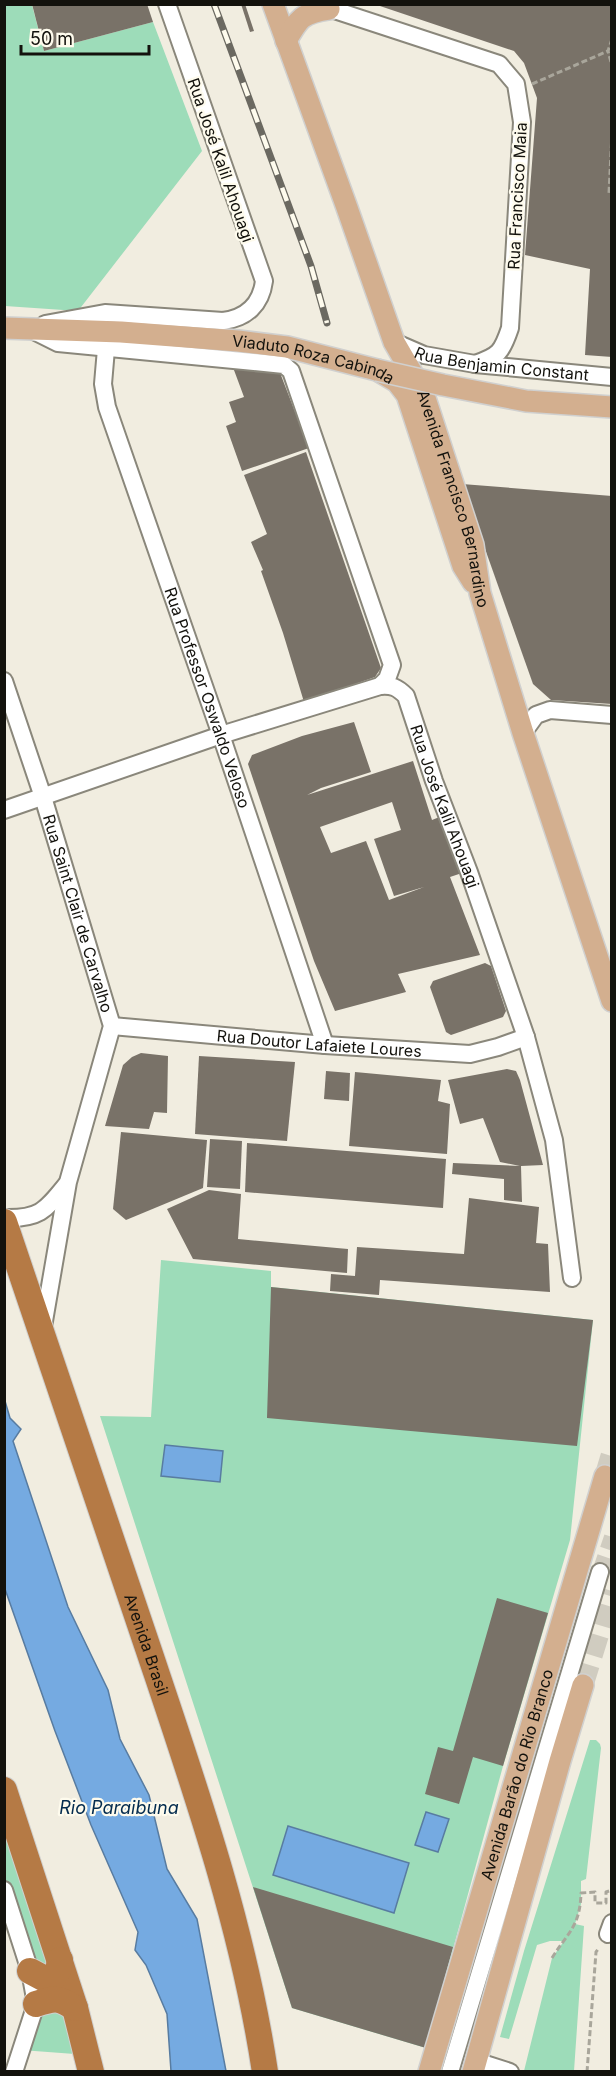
<svg xmlns="http://www.w3.org/2000/svg" width="616" height="2076" font-family="Inter,sans-serif">
	<rect width="100%" height="100%" fill="#f1ede0"/>
	<g fill="#9ddcb9">
		<path d="M4,5H32L44,51L153,22L202,151L78,311L5,306Z"/>
		<path d="M161,1260L271,1271V1287L593,1320L570,1540L503,1766L426,2048L292,2008L100,1416L151,1417Z"/>
		<path d="M590,1740H596L600,1744L601,1748L586,1879L581,1881V1904L575,1924L584,1926L574,2071H524L552,1958L564,1941H550L537,1945L509,2039L500,2037L524,1951Z"/>
		<path d="M4,1790L60,1960L30,1971L5,1890Z"/>
		<path d="M55,1998L88,2055L21,2050L36,2004Z"/>
	</g>
	<g fill="#75aae1" stroke="#587ca1" stroke-width="1.5">
		<path d="M5,1401L10,1418L21,1429L13,1441L68,1607L108,1690L120,1739L149,1795L167,1869L197,1919L226,2071H171L167,2014L146,1965L135,1950L138,1932L91,1825L55,1731L5,1589Z"/>
		<path d="M165,1445L223,1451L220,1482L161,1476Z"/>
		<path d="M426,1812L449,1819L438,1852L415,1845Z"/>
		<path d="M288,1826L409,1863L394,1913L273,1875Z"/>
	</g>
	<g fill="#797268" fill-rule="evenodd">
		<path d="M32,4H147L153,22L44,51Z"/>
		<path d="M241,4H245L254,31L250,32Z"/>
		<path d="M374,4H612V357L585,355L590,269L525,255L537,98L524,63L514,51Z"/>
		<path d="M231,362L277,365L309,448L242,471L226,426L236,422L229,402L244,397Z"/>
		<path d="M306,452L381,668L375,677L304,702L283,633L261,571L263,570L251,542L267,534L244,475Z"/>
		<path d="M462,484L612,496V704L551,700L533,684Z"/>
		<path d="M354,722L371,772L321,788L307,795L413,761L432,820L442,816L462,873L450,877L480,955L398,974L406,992L335,1011L314,961L248,764L252,755L302,736ZM392,802L401,830L374,839L394,896L424,887L389,900L366,841L331,853L320,827Z"/>
		<path d="M485,963L491,966L506,1011L503,1017L451,1035L446,1032L430,987L433,981Z"/>
		<path d="M141,1053L168,1056L167,1113L154,1112L149,1129L105,1126L123,1065L132,1057Z"/>
		<path d="M199,1056L295,1062L287,1141L195,1134Z"/>
		<path d="M507,1069L516,1071L520,1080L543,1165L521,1166L522,1202L504,1200V1179L452,1174L453,1163L520,1166L500,1162L483,1118L460,1124L448,1080Z"/>
		<path d="M326,1071L350,1073L349,1101L324,1099Z"/>
		<path d="M355,1072L441,1080L438,1101L450,1104L447,1154L349,1146Z"/>
		<path d="M121,1132L207,1140L203,1188L126,1220L113,1209Z"/>
		<path d="M210,1139L242,1141L240,1189L207,1187Z"/>
		<path d="M247,1143L446,1159L443,1208L245,1192Z"/>
		<path d="M209,1190L241,1194L238,1239L348,1249L347,1273L193,1259L167,1209Z"/>
		<path d="M469,1198L539,1207L536,1243L548,1244L550,1292L380,1280L379,1295L330,1291L331,1274L355,1276L357,1247L464,1254Z"/>
		<path d="M271,1287L593,1320L577,1446L267,1418Z"/>
		<path d="M497,1598L548,1613L503,1766L473,1757L459,1804L425,1794L438,1747L453,1751Z"/>
		<path d="M253,1887L453,1947L426,2048L292,2008Z"/>
	</g>
	<g fill="none" stroke-linecap="round" stroke-linejoin="round">
		<path stroke="#d0ccc0" stroke-width="16" stroke-dasharray="16 8" stroke-linecap="butt" d="M600,1572L612,1537"/>
		<g stroke="#d0ccc0" stroke-width="21" stroke-dasharray="21 10" stroke-linecap="butt">
			<path d="M605,1476L612,1453"/>
			<path d="M583,1685L612,1591"/>
		</g>
		<g stroke="#8a877b" stroke-width="20">
			<g id="minor">
				<path d="M319,5L499,64L516,84L522,122L510,328C502,352 499,356 475,364"/>
				<path d="M45,324L105,313L223,321C246,318 261,305 264,281L167,4"/>
				<path d="M34,331L58,343L284,365L291,371L392,665L387,679L380,686"/>
				<path id="s1" d="M394,342L424,355L475,364L612,377"/>
				<path id="s2" d="M106,349L103,384L107,407L221,735L325,1045"/>
				<path id="s3" d="M4,681L43,797L112,1026L68,1182L43,1327"/>
				<path d="M523,733L536,715L550,710L612,715"/>
				<path id="s4" d="M4,810L221,735L380,686C392,685 397,687 406,696L434,781L469,872L526,1037L554,1140L572,1278"/>
				<path id="s5" d="M112,1026L325,1045L470,1054L498,1047L526,1037"/>
				<path d="M4,1218C39,1219 45,1211 66,1185"/>
				<path d="M4,1890L30,1971L36,2004L14,2072"/>
				<path d="M608,1934L612,1923"/>
				<path d="M476,2061L510,2072"/>
				<path d="M450,2072L600,1572"/>
			</g>
		</g>
		<g stroke="#d0d0cf" stroke-width="24">
			<g id="major">
				<path id="s6" d="M273,4L346,205L394,342L423,392L473,545L480,593L523,733L612,1001"/>
				<path d="M286,41C299,18 302,13 329,9"/>
				<path id="s7" d="M4,328L121,332L238,341L287,347L377,370L397,382L407,395L463,566L473,582"/>
				<path id="s8" d="M429,2072L605,1476"/>
				<path d="M473,2072L560,1761L583,1685"/>
			</g>
		</g>
		<g stroke="#d0d0cf" stroke-width="28">
			<g id="highway">
				<path id="s9" d="M4,1222C52,1364 100,1506 148,1648C195,1788 243,1925 265,2072"/>
				<path d="M4,1790L75,2008L91,2072"/>
				<path d="M30,1971L45,1979L53,1978L58,1971L60,1960"/>
				<path d="M36,2004C55,1998 58,1997 75,2008"/>
			</g>
		</g>
		<g stroke="#a9a69b" stroke-width="3" stroke-dasharray="6 3" stroke-linecap="butt">
			<path d="M612,39L608,51L612,66"/>
			<path d="M532,84L608,51"/>
			<path d="M612,133L609,193L612,194"/>
			<path d="M552,1958C568,1932 580,1927 581,1893L595,1892V1903H606V1892L612,1890"/>
			<path d="M587,2072L596,1952L599,1948"/>
		</g>
		<use href="#minor" stroke="#fff" stroke-width="16"/>
		<use href="#major" stroke="#d3af8f" stroke-width="21"/>
		<use href="#highway" stroke="#b57a45" stroke-width="26"/>
		<g stroke="#6b6961" stroke-width="7">
			<path id="rail" d="M214,4L311,266L327,323"/>
		</g>
		<use href="#rail" stroke="#fefbed" stroke-width="4.5" stroke-dasharray="14" stroke-linecap="butt"/>
		<g stroke="#d0d0cf" stroke-width="24" stroke-linecap="butt">
			<path id="major-bridge" d="M377,370L443,385L526,401L612,407"/>
		</g>
		<use href="#major-bridge" stroke="#d3af8f" stroke-width="21"/>
	</g>
	<g text-anchor="middle" stroke-width="4.5" stroke-linejoin="round" paint-order="stroke">
		<g font-size="16" fill="#13120d" stroke="#fefbed">
			<text transform="translate(221 160) rotate(71)" y="6">Rua José Kalil Ahouagi</text>
			<text transform="translate(517 196) rotate(-87)" y="6">Rua Francisco Maia</text>
			<text dy="6" stroke="none"><textPath href="#s7" startOffset="312">Viaduto Roza Cabinda</textPath></text>
			<text dy="6" stroke="none"><textPath href="#s1" startOffset="111">Rua Benjamin Constant</textPath></text>
			<text dy="6" stroke="none"><textPath href="#s6" startOffset="528">Avenida Francisco Bernardino</textPath></text>
			<text dy="6" stroke="none"><textPath href="#s2" startOffset="366">Rua Professor Oswaldo Veloso</textPath></text>
			<text dy="6" stroke="none"><textPath href="#s4" startOffset="542">Rua José Kalil Ahouagi</textPath></text>
			<text dy="6" stroke="none"><textPath href="#s3" startOffset="244">Rua Saint Clair de Carvalho</textPath></text>
			<text dy="6" stroke="none"><textPath href="#s5" startOffset="208">Rua Doutor Lafaiete Loures</textPath></text>
			<text dy="6" stroke="none"><textPath href="#s9" startOffset="446">Avenida Brasil</textPath></text>
			<text dy="6" stroke="none"><textPath href="#s8" startOffset="310">Avenida Barão do Rio Branco</textPath></text>
		</g>
		<g font-size="18" font-style="italic" fill="#042c4f" stroke="#fefbed">
			<text x="119" y="1814">Rio Paraibuna</text>
		</g>
	</g>
	<rect width="616" height="2076" fill="none" stroke="#13120d" stroke-width="12"/>
	<path d="M21 45v9h128v-9" fill="none" stroke="#13120d" stroke-width="3"/>
	<text x="30" y="45" font-size="18" fill="#13120d" stroke="#fefbed" stroke-width="4.5" paint-order="stroke">50 m</text>
</svg>
